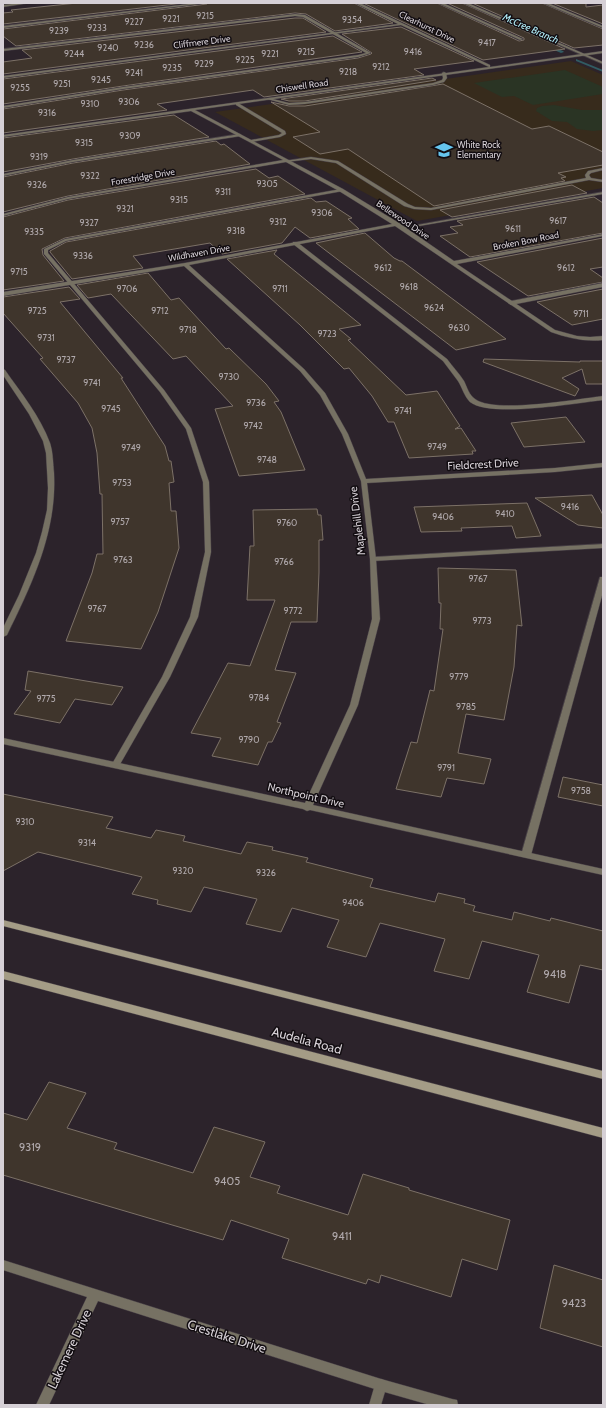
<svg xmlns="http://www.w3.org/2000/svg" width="606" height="1408" font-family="Cabin,sans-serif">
	<rect width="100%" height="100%" fill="#2c232b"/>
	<path fill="#372b1c" d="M571,61L603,75V188L417,221L215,112Z"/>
	<g fill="#2a3424">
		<path d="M565,70L603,87V94L533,105L514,96L502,97L474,83Z"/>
		<path d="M554,105L582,110H603V130L593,131L577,129L567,122L552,121L536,111L537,108L542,106Z"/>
	</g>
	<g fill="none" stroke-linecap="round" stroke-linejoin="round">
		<g fill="#315b63" fill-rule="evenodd">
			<path d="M548,45L563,51L564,52L561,53L547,47Z"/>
			<path d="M576,59L603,70V72L576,61Z"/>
		</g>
	</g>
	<g fill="#3f352c" stroke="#7c7167">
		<path d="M77,3H184L3,24V13L13,12L11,10Z"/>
		<path d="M208,3H354L393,23L335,31L306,14L295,13L16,46L3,36V29L207,4Z"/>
		<path d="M363,3H437L519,41L524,40V38L447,3H462L565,49L483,60Z"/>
		<path d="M472,3H542L603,29V45L574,48Z"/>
		<path d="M552,3H586V7L603,5V24Z"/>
		<path d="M295,18H303L326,32L3,74V62L32,58L22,50Z"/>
		<path d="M401,27L474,61L414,69L424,75L264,97L253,90L157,104L167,110L3,133V109L123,90L358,58L371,54L372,53L342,34Z"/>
		<path d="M333,36L362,52L123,86L3,104V79Z"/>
		<path d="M432,78L436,80L305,101H289L281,99Z"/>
		<path d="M443,84L532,129L549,126L603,152V165L558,173L566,177L561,178L565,181L434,206L348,149L320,154L293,137L320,132L271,102L289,106H305Z"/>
		<path d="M174,115L209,137L73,159L3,172V138Z"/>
		<path d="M216,141L221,145L224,144L250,164L68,196L3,212V177L73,163Z"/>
		<path d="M256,169L269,178L278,176L305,194L65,238L42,249L43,255L64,281L3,290V217L68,200Z"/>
		<path d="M572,185L587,193L452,217L440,210Z"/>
		<path d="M594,197L603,203V233L470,257L440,236L458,233L450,227L463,225L457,221Z"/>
		<path d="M311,198L316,202L326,201L352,218L348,219L359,229L310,238L295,227L282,243L222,254L210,243L133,256L143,268L72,279L50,252V251L66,242Z"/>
		<path d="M365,233L394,258L400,261H402L506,339L456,350L316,243Z"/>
		<path d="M603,238V267L590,269L603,278V282L528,296L477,262Z"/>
		<path d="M277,250L274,254L361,325L339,329L351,339L348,340L406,395L437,391L460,426L455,429L461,428L476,451H472L473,454L409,458L394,422H388L372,396L349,368L344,369L300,325L227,259Z"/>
		<path d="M148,273L171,300L179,298L226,349L229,348L266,384L279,401L274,402L281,412L305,470L239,476L215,409L233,406L186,356L173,359L111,294L88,298L77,285Z"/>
		<path d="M69,287L80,299L60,302L123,378H121L165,446L169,461H171L174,482L169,483L171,511H176L179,548L158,612L141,649L66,641L92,573L97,554H103L102,494H100L97,453L92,428L78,403L40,359L43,358L3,313V297Z"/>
		<path d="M603,289V319L572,325L537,302Z"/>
		<path d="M484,359L580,362V361H603V384H586L582,369L562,378L579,389L575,396L483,362Z"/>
		<path d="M566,417L585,442L524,447L511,423Z"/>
		<path d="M592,495L603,515V528L578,525L535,498Z"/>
		<path d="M527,503L541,536L516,538L512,526L461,528L462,531L421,532L414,507Z"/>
		<path d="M317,509L318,515H321L323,540H319V572L317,622H291L275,670L296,673L277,722L281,723L272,742H268L258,765L212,756L221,738L191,733L228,663L250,666L275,600H247L250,546H254L253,510Z"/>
		<path d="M438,568L516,570L522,626L517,625L514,667L504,720L466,714L458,753L491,759L484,784L447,778L441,797L396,789L411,742L417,743L430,690L434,691L443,629H440L441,603H439Z"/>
		<path d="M28,671L86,681L123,687L112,705L75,699L60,723L14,714L31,691L25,690Z"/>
		<path d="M563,777L603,785V806L558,797Z"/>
		<path d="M3,794L113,817L106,828L151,838L156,830L185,836L183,841L241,854L247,842L273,847L272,850L308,858L306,862L373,879L370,887L435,902L438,893L465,899L464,903L475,906L473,911L512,920L514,912L550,921L551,918L603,931V970L580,965L569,1003L527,992L539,955L482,941L469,979L434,971L445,939L380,923L366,957L327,947L339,920L292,908L281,932L246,924L257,899L204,887L191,912L157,904L158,900L132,894L142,877L38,852L3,871Z"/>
		<path d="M49,1082L86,1093L67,1128L117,1143L114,1149L193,1173L214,1127L265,1142L250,1177L280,1186L277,1193L348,1215L363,1174L409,1188V1190L510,1220L497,1270L462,1259L451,1297L381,1275L379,1283L368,1279L366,1284L282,1258L289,1239L231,1220L223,1240L3,1175V1113L27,1120Z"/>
		<path d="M554,1265L603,1280V1347L540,1328Z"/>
	</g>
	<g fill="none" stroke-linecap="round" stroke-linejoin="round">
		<g stroke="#473f46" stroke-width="1">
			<g id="service">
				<path d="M20,3H30L3,7V5Z"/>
				<path d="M438,3H443L523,39L520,40Z"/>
				<path d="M463,3H468L603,62V64Z"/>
				<path d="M295,14L305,15L371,53L358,57L123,89L3,108V106L123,87L358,55L366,53L303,17L295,16L3,51V49Z"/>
				<path d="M444,72L446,73L447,78L444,82L433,85L305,104L289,105L267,99L269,98L289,103L305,102L433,83L442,80L443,78L442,73Z"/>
				<path d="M236,103H238L285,131L286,134L280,137L251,142V140L279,135L282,133L236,105Z"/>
				<path d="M240,134L241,136L73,162L3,176V174L73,160Z"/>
				<path d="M311,157L338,161L408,204L415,207L431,208L586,178L585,175L588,171L603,168V170L591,173L589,175L591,178L603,180V182L589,180L431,210L414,209L404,206L336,163L311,159L286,162L284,161Z"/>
				<path d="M341,189H343V191L66,241L48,250V253L164,390L191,428L209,482L211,552L198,617L170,677L119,766H113L112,764L162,677L190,617L205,552L203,482L186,429L160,392L44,254V249L65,239Z"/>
				<path d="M603,192V194L402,229L400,228Z"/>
				<path d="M293,242H297L447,359C452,366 459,373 464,381C467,387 469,395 475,399C494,414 578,399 603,396V400C577,403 490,418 470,402C464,396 462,387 458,381C453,374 448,368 443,361L293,244Z"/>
				<path d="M603,283V287L511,305L508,303L511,301Z"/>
				<path d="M603,544V548L373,561L370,559L373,557Z"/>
				<path d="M600,577H603V592L531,855L529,857H523L521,855Z"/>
				<path d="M381,1379L386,1381L387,1385L381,1405H369L376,1381Z"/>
			</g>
		</g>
		<g stroke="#473f46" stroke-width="1">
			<g id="minor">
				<path d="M197,3H207L3,28V26Z"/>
				<path d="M355,3H360L490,65V67L603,51V53L195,110L343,189L399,223L454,261L603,234V236L457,264L555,330L577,336L590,337L603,336V340C585,342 568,338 551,332L395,226L189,265L304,369L325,393L348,434L366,479L555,468L603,463V467L555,472L367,483L376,559L380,619L358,705L313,805L603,869V875L310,810L307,811L303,809L3,744V738L305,803L350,705L372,619L370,559L361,481L342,434L320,395L300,371L184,266L3,296V292L185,263L392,224L339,191L286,162L68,199L3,216V214L68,197L283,160L191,111L3,137V135L489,67L401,25L3,78V76L398,24Z"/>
				<path d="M543,3H548L603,26V28Z"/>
				<path d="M3,369L5,370C21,393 40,416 50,443C53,452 53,463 54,473C57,532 32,584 7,635L3,637V628L19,595L36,553L42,532L47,510L48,488L46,453L43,441L29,414L3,375Z"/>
				<path d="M3,1260L381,1379L452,1399L457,1400L458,1405H430L381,1391L98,1301L49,1405H36L87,1297L3,1270Z"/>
			</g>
		</g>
		<g stroke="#473f46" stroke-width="1">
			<g id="secondary">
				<path d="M3,920L603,1071V1079L3,926Z"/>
				<path d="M3,971L603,1128V1138L3,979Z"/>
			</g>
		</g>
		<use href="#service" fill="#767163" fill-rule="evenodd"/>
		<use href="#minor" fill="#767163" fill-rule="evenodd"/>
		<use href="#secondary" fill="#a49c86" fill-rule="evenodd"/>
	</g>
	<defs>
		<g id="school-bare" transform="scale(1.38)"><path d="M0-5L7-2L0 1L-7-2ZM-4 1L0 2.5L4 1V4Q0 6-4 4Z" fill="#65c5ee" stroke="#120d11" stroke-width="2.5" paint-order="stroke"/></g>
	</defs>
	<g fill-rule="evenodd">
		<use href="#school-bare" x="444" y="150"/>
	</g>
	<g text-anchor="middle" stroke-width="3" stroke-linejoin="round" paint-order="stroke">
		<g font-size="9" fill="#b0a9ac">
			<text x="205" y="19">9215</text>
			<text x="171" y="22">9221</text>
			<text x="352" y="23">9354</text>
			<text x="134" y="25">9227</text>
			<text x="97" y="31">9233</text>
			<text x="59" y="34">9239</text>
			<text x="487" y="46">9417</text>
			<text x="144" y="48">9236</text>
			<text x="108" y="51">9240</text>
			<text x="306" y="55">9215</text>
			<text x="413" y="55">9416</text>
			<text x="74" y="57">9244</text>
			<text x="270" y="57">9221</text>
			<text x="245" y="63">9225</text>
			<text x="204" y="67">9229</text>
			<text x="381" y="70">9212</text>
			<text x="172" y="71">9235</text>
			<text x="348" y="75">9218</text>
			<text x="134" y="76">9241</text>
			<text x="101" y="83">9245</text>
			<text x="62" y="87">9251</text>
			<text x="20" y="91">9255</text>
			<text x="129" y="105">9306</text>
			<text x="90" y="107">9310</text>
			<text x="47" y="116">9316</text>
			<text x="130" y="139">9309</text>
			<text x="84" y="146">9315</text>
			<text x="39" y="160">9319</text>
			<text x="90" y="179">9322</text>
			<text x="267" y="187">9305</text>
			<text x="37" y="188">9326</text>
			<text x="223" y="195">9311</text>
			<text x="179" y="203">9315</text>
			<text x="125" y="212">9321</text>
			<text x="322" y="216">9306</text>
			<text x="558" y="224">9617</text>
			<text x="278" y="225">9312</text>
			<text x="89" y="226">9327</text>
			<text x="513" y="232">9611</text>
			<text x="236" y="234">9318</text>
			<text x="34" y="235">9335</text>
			<text x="83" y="259">9336</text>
			<text x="383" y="271">9612</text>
			<text x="566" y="271">9612</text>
			<text x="19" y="275">9715</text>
			<text x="409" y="290">9618</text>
			<text x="127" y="292">9706</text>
			<text x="280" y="292">9711</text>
			<text x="434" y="311">9624</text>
			<text x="37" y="314">9725</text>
			<text x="160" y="314">9712</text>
			<text x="581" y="317">9711</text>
			<text x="459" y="331">9630</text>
			<text x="188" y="333">9718</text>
			<text x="327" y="337">9723</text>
			<text x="46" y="341">9731</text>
			<text x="66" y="363">9737</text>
			<text x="229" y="380">9730</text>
			<text x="92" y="386">9741</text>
			<text x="256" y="406">9736</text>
			<text x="111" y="412">9745</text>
			<text x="403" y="414">9741</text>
			<text x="253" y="429">9742</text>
			<text x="437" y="450">9749</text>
			<text x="131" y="451">9749</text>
			<text x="267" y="463">9748</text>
			<text x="122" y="486">9753</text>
			<text x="570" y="510">9416</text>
			<text x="505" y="517">9410</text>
			<text x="443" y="520">9406</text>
			<text x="120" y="525">9757</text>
			<text x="287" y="526">9760</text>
			<text x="123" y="563">9763</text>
			<text x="284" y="565">9766</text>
			<text x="478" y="582">9767</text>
			<text x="97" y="612">9767</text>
			<text x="293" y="614">9772</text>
			<text x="482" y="624">9773</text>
			<text x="459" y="680">9779</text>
			<text x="259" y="701">9784</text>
			<text x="46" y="702">9775</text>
			<text x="466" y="710">9785</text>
			<text x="249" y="743">9790</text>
			<text x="446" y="771">9791</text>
			<text x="581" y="794">9758</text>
			<text x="25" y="825">9310</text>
			<text x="87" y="846">9314</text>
			<text x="183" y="874">9320</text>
			<text x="266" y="876">9326</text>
			<text x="353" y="906">9406</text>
		</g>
		<g font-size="9" fill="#d6d0d6" stroke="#120d11">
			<text transform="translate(427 27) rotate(26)" y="3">Clearhurst Drive</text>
			<text transform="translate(202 42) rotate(-7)" y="3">Cliffmere Drive</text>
			<text transform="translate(302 86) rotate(-8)" y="3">Chiswell Road</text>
			<text transform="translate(143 177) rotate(-10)" y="3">Forestridge Drive</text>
			<text transform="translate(403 220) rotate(34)" y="3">Bellewood Drive</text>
			<text transform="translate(526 241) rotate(-11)" y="3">Broken Bow Road</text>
			<text transform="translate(199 253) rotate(-10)" y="3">Wildhaven Drive</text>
		</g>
		<g font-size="9" fill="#d6d0d6" stroke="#120d11" text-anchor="start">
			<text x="457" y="148">White Rock<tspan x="457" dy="10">Elementary</tspan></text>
		</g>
		<g font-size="10" font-style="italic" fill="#b2effa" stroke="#120d11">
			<text transform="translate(531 28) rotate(24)" y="4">McCree Branch</text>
		</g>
		<g font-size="11" fill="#d6d0d6" stroke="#120d11">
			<text transform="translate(483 464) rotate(-3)" y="4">Fieldcrest Drive</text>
			<text transform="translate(357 521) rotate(-97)" y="4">Maplehill Drive</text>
			<text transform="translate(306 795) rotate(13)" y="4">Northpoint Drive</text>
		</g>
		<g font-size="11" fill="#b0a9ac">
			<text x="555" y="978">9418</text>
			<text x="30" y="1151">9319</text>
			<text x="227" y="1185">9405</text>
			<text x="342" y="1240">9411</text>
			<text x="574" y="1307">9423</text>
		</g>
		<g font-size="13" fill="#d6d0d6" stroke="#120d11">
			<text transform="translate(307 1040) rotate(15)" y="5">Audelia Road</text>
			<text transform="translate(227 1336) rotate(18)" y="5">Crestlake Drive</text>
			<text transform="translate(69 1349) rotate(-65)" y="5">Lakemere Drive</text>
		</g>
	</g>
	<rect width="606" height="1408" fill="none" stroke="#d6d0d6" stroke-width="8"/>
</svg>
